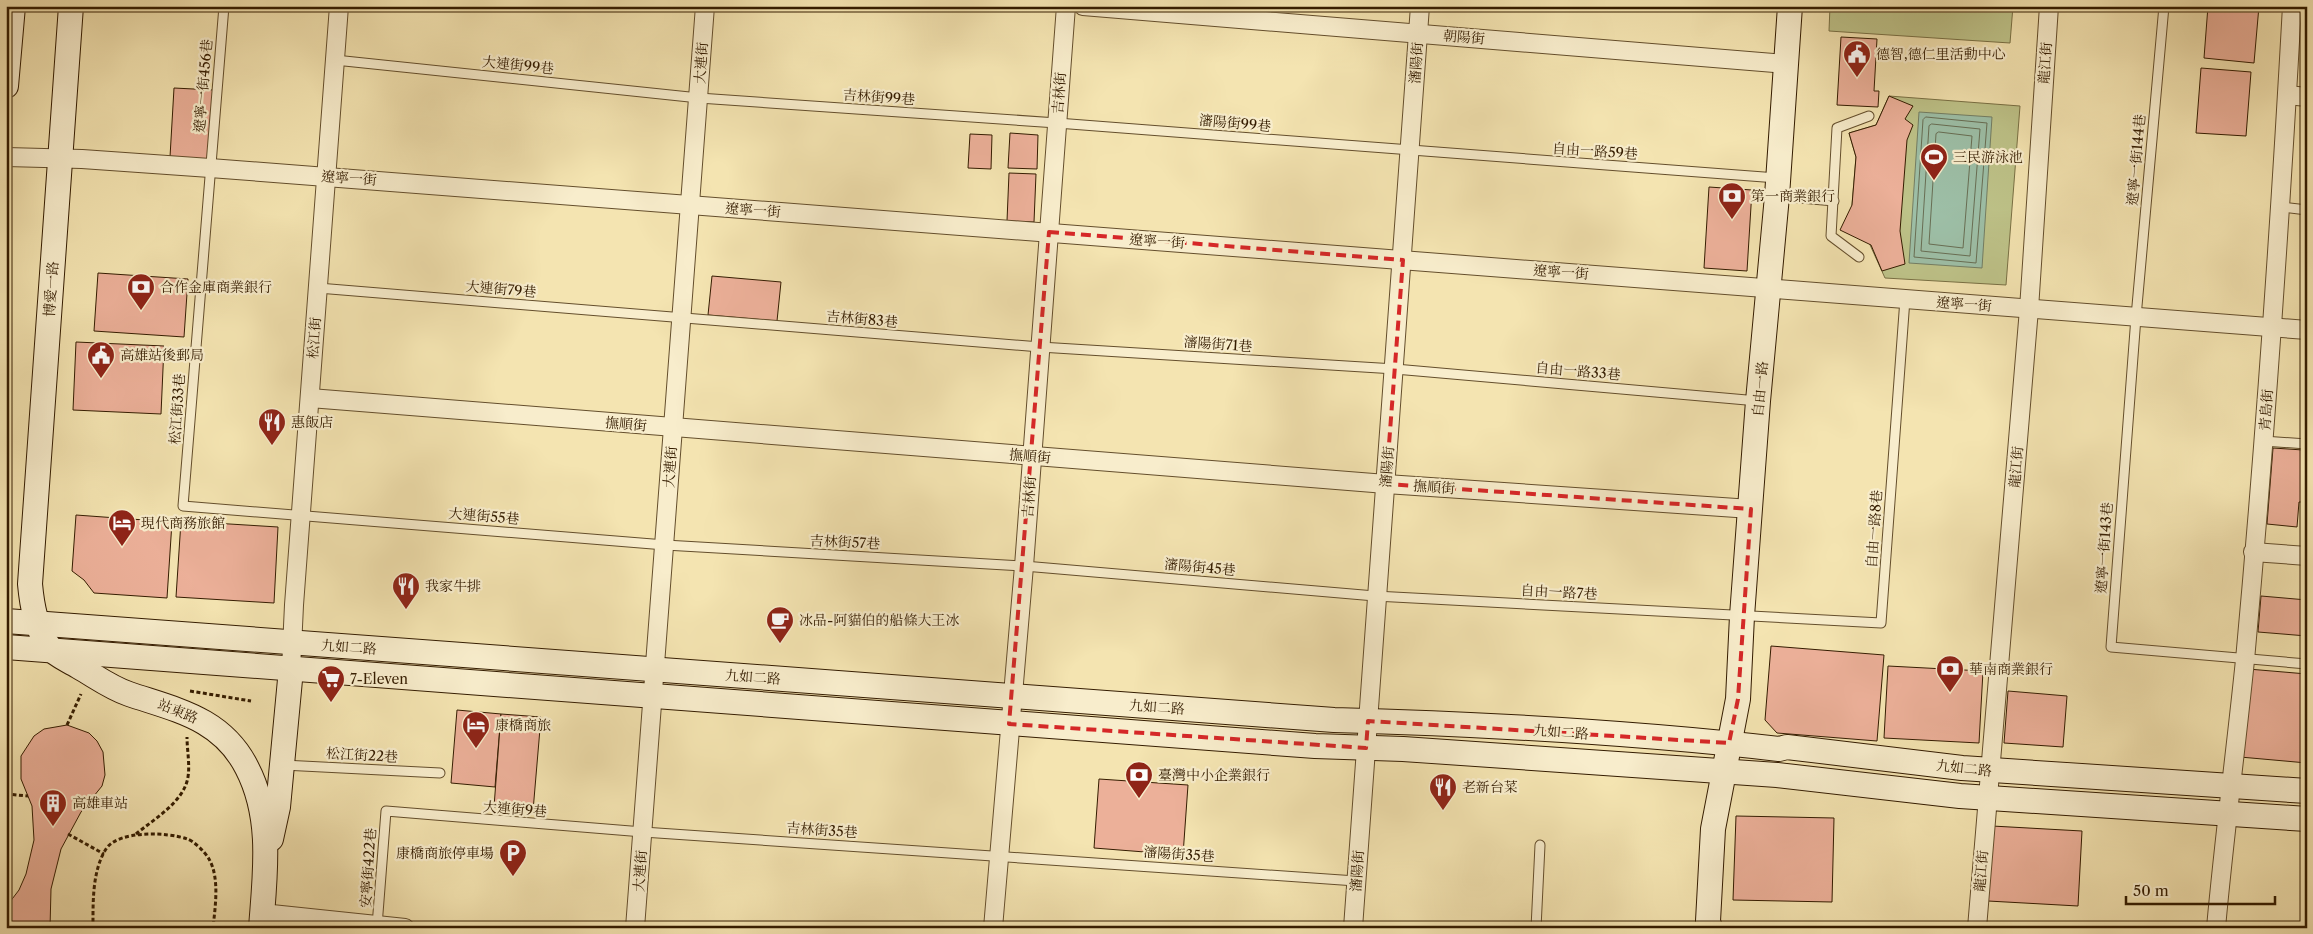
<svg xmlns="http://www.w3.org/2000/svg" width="2313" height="934" font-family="'Libre Caslon Text','Noto Serif TC',serif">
	<rect width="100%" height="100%" fill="#f4e4b1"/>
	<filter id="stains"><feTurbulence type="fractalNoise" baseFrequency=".004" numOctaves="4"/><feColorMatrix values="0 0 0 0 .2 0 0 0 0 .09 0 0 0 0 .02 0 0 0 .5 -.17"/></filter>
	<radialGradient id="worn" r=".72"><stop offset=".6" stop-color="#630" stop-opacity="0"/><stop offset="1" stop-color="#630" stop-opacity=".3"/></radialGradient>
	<g fill="#bec389" stroke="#797044">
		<path d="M1830,6H2013L2010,43L1829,31Z"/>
		<path d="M1889,96L2020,106L2006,285L1885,278L1852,205L1856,157L1849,133L1876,125Z"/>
	</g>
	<path fill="#9dbfa7" stroke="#737e64" d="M1919,112L1992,117L1982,268L1909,263Z"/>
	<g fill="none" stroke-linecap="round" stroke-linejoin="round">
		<g stroke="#686e54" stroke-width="1">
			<path d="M1926,117L1987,123L1976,263L1914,257L1923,120Z"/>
			<path d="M1932,124L1980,129L1970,256L1921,251L1929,126Z"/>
			<path d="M1939,132L1972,136L1963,248L1929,244L1936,134Z"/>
		</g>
	</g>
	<g fill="#ecb099" stroke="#341c00">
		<path d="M2208,6H2259L2254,63L2204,58Z"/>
		<path d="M1841,37L1877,39L1874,91H1879L1878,107L1837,105Z"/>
		<path d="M2201,68L2251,72L2246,136L2196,133Z"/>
		<path d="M174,88L213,90L208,160L170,157Z"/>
		<path d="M1889,96L1913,106L1905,119L1913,125L1907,140L1900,231L1905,264L1882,271L1871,245L1840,230L1852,205L1856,157L1849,133L1876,125Z"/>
		<path d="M1010,133L1038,135L1037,169L1008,168Z"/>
		<path d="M970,134L992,135L991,169L968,168Z"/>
		<path d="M1009,173L1036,174L1034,222L1007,221Z"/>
		<path d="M1709,187L1752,190L1747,271L1704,268Z"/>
		<path d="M98,273L188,279L184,337L94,331Z"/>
		<path d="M712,276L781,282L777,321L708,315Z"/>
		<path d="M76,342L164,346L161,414L73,410Z"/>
		<path d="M2273,448L2303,450L2302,468H2307V502H2299L2297,527L2267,524Z"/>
		<path d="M76,515L172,522L167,598L94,593L84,580L72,571Z"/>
		<path d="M181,521L278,527L274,603L176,597Z"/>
		<path d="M2261,596L2307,600V636L2258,632Z"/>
		<path d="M1771,646L1884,655L1877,741L1777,733L1765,720Z"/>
		<path d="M1888,666L1983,671L1979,743L1884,738Z"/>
		<path d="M2248,669L2307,674V763L2240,757Z"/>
		<path d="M2008,691L2067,696L2063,747L2004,743Z"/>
		<path d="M457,710L501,714L495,787L451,783Z"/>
		<path d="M501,714L541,717L533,811L494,807Z"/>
		<path d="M67,725L89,733L97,741L103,752L105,775L102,786L81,812L61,849L51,889L50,928H6V907L19,890L26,874L34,840L32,806L21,779V756L34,736L44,729Z"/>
		<path d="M1099,779L1188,785L1183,855L1094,848Z"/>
		<path d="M1736,816L1834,818L1832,902L1733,900Z"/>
		<path d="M1992,826L2082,831L2078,906L1988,901Z"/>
	</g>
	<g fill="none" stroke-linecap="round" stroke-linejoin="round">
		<g stroke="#644e2c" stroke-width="11">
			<g id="lane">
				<path d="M224,6L183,506L665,545L1024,566L1375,596L1881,623L1905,299"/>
				<path d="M2164,6L2136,317L2111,647L2307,664"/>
				<path d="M335,60L699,98L1057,123L1777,178"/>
				<path d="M1778,196L1834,201"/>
				<path d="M2281,207L2307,210"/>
				<path d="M1859,257L1831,236L1837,128L1869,116"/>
				<path d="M318,288L1040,347L1395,369L1758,401"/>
				<path d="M2263,441L2307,444"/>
				<path d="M283,765L440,773"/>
				<path d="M377,926L386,811L643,832L1356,881"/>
				<path d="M1536,928L1540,845"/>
			</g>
		</g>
		<g stroke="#644e2c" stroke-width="20">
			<g id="street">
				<path d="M1083,6L1785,64"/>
				<path d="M2287,95L2307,97"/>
				<path d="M6,157L82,159L210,168L2307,330"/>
				<path d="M310,398L1386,484L1751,509"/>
				<path d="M2253,552L2307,556"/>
				<path d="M291,669L294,605L339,6"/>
				<path d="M262,913L405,928"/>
				<path d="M635,928L705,6"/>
				<path d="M993,928L1024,566L1066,6"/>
				<path d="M1353,928C1374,620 1398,313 1420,6"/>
				<path d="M1977,928L2029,309L2049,6"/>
				<path d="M2216,928C2224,838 2236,749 2245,660C2265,442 2280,224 2292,6"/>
			</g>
		</g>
		<g stroke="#341c00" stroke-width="26">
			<g id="secondary">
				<path d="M71,6L30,584C32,606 36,629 50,648C56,656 70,661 79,667C95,676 111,688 129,694C176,710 222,718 247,768C273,818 265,874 261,928"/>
				<path d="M6,86L13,6"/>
				<path d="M6,621L1334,720C1482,724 1632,732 1779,749L1787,747L1962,768L2307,791"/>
				<path d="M6,647L1315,746L1403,749L1777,775L1960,796L2307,819"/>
				<path d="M271,839L278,807L291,669"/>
				<path d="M1710,928L1708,921L1713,829L1738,699L1742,616L1758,401L1777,196L1790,6"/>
			</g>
		</g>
		<g stroke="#341c00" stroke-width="3" stroke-dasharray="4 2.5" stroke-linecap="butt">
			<path d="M190,691L251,701"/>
			<path d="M67,725L81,694"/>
			<path d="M6,794L28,796"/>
			<path d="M68,834L104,854"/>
			<path d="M136,834C154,819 184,802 188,777C190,764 187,750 187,737"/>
			<path d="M93,928C93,903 92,871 106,849C118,830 168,832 187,839C194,841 205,852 209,859C220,878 215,908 213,928"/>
		</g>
		<use href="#lane" stroke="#f8edcc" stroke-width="9"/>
		<use href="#street" stroke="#f8edcc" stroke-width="18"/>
		<use href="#secondary" stroke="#f8edcc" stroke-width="24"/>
	</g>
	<path fill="none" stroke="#d62828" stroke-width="4" stroke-dasharray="10 6" stroke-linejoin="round" d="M1049,232L1403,260L1386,484L1751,509L1738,699L1729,743L1368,721L1366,748L1009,724Z"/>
	<defs>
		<g id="civic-pin" transform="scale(1.4375)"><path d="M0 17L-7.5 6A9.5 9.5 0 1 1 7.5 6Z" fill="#8f2418" stroke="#f8edcc"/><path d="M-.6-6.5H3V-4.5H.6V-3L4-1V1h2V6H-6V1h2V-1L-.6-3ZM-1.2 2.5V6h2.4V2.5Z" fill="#fff"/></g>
		<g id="stadium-pin" transform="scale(1.4375)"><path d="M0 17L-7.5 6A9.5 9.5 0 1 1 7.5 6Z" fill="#8f2418" stroke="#f8edcc"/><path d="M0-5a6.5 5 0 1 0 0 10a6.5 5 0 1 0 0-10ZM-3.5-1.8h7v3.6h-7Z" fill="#fff"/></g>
		<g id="bank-pin" transform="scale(1.4375)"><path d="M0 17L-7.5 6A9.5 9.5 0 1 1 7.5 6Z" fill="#8f2418" stroke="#f8edcc"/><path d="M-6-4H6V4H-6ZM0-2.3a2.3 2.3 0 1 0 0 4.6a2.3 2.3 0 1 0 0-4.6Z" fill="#fff"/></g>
		<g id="restaurant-pin" transform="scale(1.4375)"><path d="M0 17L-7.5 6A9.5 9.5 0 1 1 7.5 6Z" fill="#8f2418" stroke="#f8edcc"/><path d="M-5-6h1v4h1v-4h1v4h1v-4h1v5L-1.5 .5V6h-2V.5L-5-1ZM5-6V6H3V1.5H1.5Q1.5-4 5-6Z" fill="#fff"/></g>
		<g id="hotel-pin" transform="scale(1.4375)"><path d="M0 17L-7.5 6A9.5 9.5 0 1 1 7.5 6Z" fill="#8f2418" stroke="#f8edcc"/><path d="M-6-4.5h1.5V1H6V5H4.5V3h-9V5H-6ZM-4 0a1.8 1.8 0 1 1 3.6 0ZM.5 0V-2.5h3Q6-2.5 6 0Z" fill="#fff"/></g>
		<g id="cafe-pin" transform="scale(1.4375)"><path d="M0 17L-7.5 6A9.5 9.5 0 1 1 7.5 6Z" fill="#8f2418" stroke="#f8edcc"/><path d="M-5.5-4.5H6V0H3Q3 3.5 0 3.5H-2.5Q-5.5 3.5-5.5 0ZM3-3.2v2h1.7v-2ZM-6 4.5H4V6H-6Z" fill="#fff"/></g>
		<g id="supermarket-pin" transform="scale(1.4375)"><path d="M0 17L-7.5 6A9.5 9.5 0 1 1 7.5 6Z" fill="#8f2418" stroke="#f8edcc"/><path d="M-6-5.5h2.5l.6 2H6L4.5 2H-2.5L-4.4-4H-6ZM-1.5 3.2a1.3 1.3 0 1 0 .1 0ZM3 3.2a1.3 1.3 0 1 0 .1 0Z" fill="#fff"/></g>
		<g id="building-pin" transform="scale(1.4375)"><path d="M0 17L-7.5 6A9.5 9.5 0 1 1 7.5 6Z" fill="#8f2418" stroke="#f8edcc"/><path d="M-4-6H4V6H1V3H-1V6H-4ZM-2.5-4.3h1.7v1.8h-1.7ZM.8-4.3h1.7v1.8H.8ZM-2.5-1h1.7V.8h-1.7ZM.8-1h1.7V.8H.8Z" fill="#fff"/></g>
		<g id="parking-pin" transform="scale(1.4375)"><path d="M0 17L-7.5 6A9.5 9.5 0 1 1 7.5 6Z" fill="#8f2418" stroke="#f8edcc"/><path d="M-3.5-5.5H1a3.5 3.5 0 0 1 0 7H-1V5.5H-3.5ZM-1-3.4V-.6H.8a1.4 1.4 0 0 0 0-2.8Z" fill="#fff"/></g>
	</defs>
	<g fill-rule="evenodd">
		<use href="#civic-pin" x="1857" y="54"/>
		<use href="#stadium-pin" x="1934" y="157"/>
		<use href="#bank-pin" x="1732" y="196"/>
		<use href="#bank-pin" x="141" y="287"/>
		<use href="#civic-pin" x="101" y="355"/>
		<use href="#restaurant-pin" x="272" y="422"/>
		<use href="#hotel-pin" x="122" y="523"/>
		<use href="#restaurant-pin" x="406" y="586"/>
		<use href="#cafe-pin" x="780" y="620"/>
		<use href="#bank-pin" x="1950" y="669"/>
		<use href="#supermarket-pin" x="331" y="679"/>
		<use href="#hotel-pin" x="476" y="725"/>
		<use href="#bank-pin" x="1139" y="775"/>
		<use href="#restaurant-pin" x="1443" y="787"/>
		<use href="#building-pin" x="53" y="803"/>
		<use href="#parking-pin" x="513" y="853"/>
	</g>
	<g text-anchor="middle" stroke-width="4.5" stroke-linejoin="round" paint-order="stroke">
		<g font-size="14" fill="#341c00" stroke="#f8edcc">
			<text transform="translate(1464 37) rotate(5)" y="5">朝陽街</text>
			<text transform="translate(701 63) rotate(-86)" y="5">大連街</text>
			<text transform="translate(1416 63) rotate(-86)" y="5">瀋陽街</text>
			<text transform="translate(2045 63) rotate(-86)" y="5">龍江街</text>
			<text transform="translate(518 65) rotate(6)" y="5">大連街99巷</text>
			<text transform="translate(203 86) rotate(-85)" y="5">遼寧一街456巷</text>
			<text transform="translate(1059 93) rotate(-86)" y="5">吉林街</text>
			<text transform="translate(879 97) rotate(4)" y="5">吉林街99巷</text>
			<text transform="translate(1235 123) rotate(5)" y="5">瀋陽街99巷</text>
			<text transform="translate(1595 151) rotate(4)" y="5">自由一路59巷</text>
			<text transform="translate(2136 160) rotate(-85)" y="5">遼寧一街144巷</text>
			<text transform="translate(349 178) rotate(4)" y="5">遼寧一街</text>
			<text transform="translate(753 210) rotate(4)" y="5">遼寧一街</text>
			<text transform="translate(1157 241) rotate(4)" y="5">遼寧一街</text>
			<text transform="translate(1561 272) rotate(4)" y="5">遼寧一街</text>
			<text transform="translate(51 289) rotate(-86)" y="5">博愛一路</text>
			<text transform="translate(501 289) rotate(5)" y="5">大連街79巷</text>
			<text transform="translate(1964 304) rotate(4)" y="5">遼寧一街</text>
			<text transform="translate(862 319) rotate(5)" y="5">吉林街83巷</text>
			<text transform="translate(314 338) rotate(-86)" y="5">松江街</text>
			<text transform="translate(1218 344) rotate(4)" y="5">瀋陽街71巷</text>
			<text transform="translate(1578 371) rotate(5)" y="5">自由一路33巷</text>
			<text transform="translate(1760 389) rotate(-85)" y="5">自由一路</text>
			<text transform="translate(177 409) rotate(-86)" y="5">松江街33巷</text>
			<text transform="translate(2266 410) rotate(-86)" y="5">青島街</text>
			<text transform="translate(626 424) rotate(5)" y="5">撫順街</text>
			<text transform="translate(1030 456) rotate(5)" y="5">撫順街</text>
			<text transform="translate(670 467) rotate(-86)" y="5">大連街</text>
			<text transform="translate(1387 467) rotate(-85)" y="5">瀋陽街</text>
			<text transform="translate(2016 467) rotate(-85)" y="5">龍江街</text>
			<text transform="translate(1434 487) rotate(4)" y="5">撫順街</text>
			<text transform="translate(1029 497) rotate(-86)" y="5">吉林街</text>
			<text transform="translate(484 516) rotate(5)" y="5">大連街55巷</text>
			<text transform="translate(1874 529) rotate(-86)" y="5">自由一路8巷</text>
			<text transform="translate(845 542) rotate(3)" y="5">吉林街57巷</text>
			<text transform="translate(2104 548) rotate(-86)" y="5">遼寧一街143巷</text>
			<text transform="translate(1200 567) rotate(5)" y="5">瀋陽街45巷</text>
			<text transform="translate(1559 592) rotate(3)" y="5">自由一路7巷</text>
			<text transform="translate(349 647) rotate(4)" y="5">九如二路</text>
			<text transform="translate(753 677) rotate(4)" y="5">九如二路</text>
			<text transform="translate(1157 707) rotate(4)" y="5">九如二路</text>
			<text transform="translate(178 711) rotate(22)" y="5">站東路</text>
			<text transform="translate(1561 732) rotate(4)" y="5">九如二路</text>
			<text transform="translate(362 755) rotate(3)" y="5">松江街22巷</text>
			<text transform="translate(1964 768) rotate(6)" y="5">九如二路</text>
			<text transform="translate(515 809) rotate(5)" y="5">大連街9巷</text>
			<text transform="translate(822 830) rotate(4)" y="5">吉林街35巷</text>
			<text transform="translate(1179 854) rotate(4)" y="5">瀋陽街35巷</text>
			<text transform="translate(368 868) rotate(-86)" y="5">安寧街422巷</text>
			<text transform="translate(640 871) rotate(-86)" y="5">大連街</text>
			<text transform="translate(1357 871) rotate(-86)" y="5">瀋陽街</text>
			<text transform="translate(1981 871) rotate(-85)" y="5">龍江街</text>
		</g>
		<g font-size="14" fill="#341c00" stroke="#f8edcc" text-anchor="start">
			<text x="1876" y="59">德智,德仁里活動中心</text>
			<text x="1953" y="162">三民游泳池</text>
			<text x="1751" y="201">第一商業銀行</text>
			<text x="160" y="292">合作金庫商業銀行</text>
			<text x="120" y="360">高雄站後郵局</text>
			<text x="291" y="427">惠飯店</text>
			<text x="141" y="528">現代商務旅館</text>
			<text x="425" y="591">我家牛排</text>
			<text x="799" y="625">冰品-阿貓伯的船條大王冰</text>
			<text x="1969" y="674">華南商業銀行</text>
			<text x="350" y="684">7-Eleven</text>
			<text x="495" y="730">康橋商旅</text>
			<text x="1158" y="780">臺灣中小企業銀行</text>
			<text x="1462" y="792">老新台菜</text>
			<text x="72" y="808">高雄車站</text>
			<text x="494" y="858" text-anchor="end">康橋商旅停車場</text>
		</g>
	</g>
	<rect width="2313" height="934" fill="none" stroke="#f4e4b1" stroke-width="25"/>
	<rect x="8" y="8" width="2298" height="919" fill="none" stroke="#341c00" stroke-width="2.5"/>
	<rect x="12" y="12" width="2288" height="909" fill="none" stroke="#341c00"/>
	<path d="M2126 896v8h149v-8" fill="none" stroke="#341c00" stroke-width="2.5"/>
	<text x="2133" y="896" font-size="15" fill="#341c00" stroke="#f8edcc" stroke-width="4" paint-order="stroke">50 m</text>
	<rect width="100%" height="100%" filter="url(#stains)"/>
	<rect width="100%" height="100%" fill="url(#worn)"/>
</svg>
